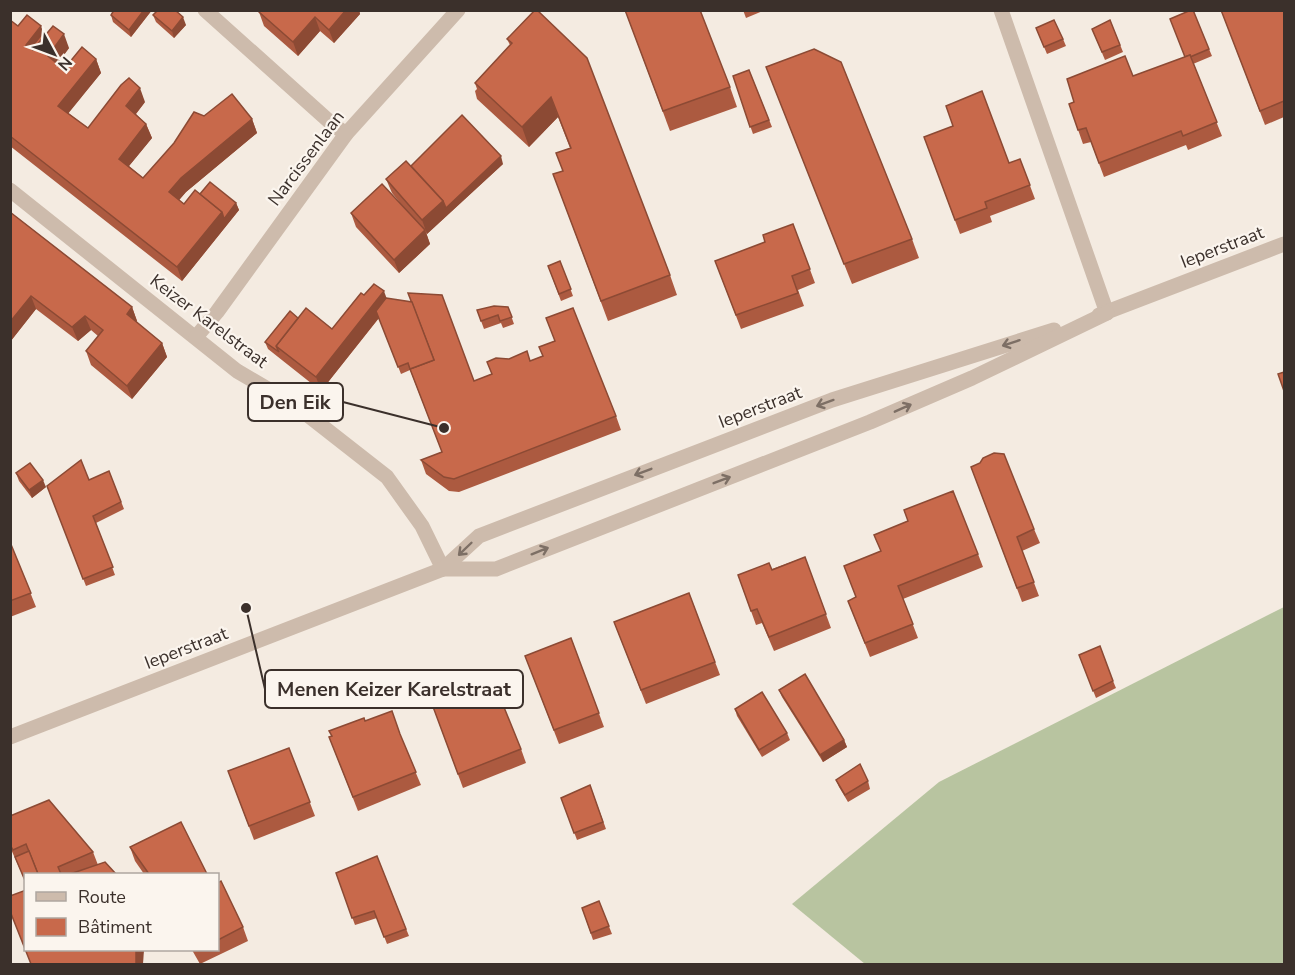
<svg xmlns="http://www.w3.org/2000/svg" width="1295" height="975" font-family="'Nunito Sans',sans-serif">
	<rect width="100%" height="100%" fill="#f4ebe1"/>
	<path fill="#b8c4a0" d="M1284,607V964H865L792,904L939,782Z"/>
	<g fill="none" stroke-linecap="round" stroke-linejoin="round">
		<g stroke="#cdbbac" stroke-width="15">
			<path d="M205,10L331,123L346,134"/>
			<path d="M1001,10L1107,313"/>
		</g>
		<g stroke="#cdbbac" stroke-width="15">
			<path d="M10,190L237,371L295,405L387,477L422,526L443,569"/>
			<path d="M196,337L217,312L346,134L458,10"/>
		</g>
		<g stroke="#cdbbac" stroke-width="15">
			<path d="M1099,315L1284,244"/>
			<path d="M443,569L479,536L832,400L1054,330"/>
			<path d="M10,737L443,569H496L870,422L972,378L1107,313"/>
		</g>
	</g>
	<g fill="#ac5a40">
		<path d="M114,10H152L131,37L113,22L111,15Z"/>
		<path d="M261,10H359L360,14L334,43L320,31L298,56L264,26L259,12Z"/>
		<path d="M535,10L670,275L677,295L608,321L553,174L563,171L556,153L570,148L558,117L529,147L477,99L475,91L477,89L475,83L510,45L507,39Z"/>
		<path d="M625,10L730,87L737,107L670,131Z"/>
		<path d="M743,10H765L746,18Z"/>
		<path d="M1221,10H1284V117L1265,125Z"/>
		<path d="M153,15L186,25L174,38L156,22Z"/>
		<path d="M10,20L18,26L43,33L69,48L57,64L64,69L96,59L101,73L68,113L88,128L145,102L136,114L146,124L152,138L129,166L143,178L204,116L252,119L257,133L186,192L179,200L184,204L200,194L236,203L239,210L182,281L10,146Z"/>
		<path d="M1110,20L1123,52L1105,60L1092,29Z"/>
		<path d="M1036,28L1063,39L1066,46L1047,54Z"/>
		<path d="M1209,49L1212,56L1193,64L1222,136L1188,150L1186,145L1104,177L1091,142L1083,144L1069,104L1133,76Z"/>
		<path d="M766,67L912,239L919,258L852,284Z"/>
		<path d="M749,70L772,127L753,134L733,76Z"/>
		<path d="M924,137L1009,163L1020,159L1035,199L990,216L992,222L960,234Z"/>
		<path d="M503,164L427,234L426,232L430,244L399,273L356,227L351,213L409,214L392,193L386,179L410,166Z"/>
		<path d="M10,212L132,307L137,321L136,322L162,343L167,357L132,399L91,365L86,351L98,336L91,330L78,341L36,309L10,342Z"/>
		<path d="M793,224L815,283L798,290L804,306L741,329L715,261L765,242Z"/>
		<path d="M560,261L573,296L561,301L548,266Z"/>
		<path d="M364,295L386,298L474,381L492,374L487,362L530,361L543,356L539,347L616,416L621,430L459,492L449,491L426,474L421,460L442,452L410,370L401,374L379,318L321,391L268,349L265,342L332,329Z"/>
		<path d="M508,307L514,324L503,328L501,323L484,329L477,310Z"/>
		<path d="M971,467L1034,529L1040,543L1022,551L1039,596L1022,602Z"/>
		<path d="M109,471L124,509L96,523L115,575L86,586L47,486L89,480Z"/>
		<path d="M16,473L46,487L32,498L19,481Z"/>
		<path d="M874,535L978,554L983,567L903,599L918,638L870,657L848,601L856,597L881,551Z"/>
		<path d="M10,542L36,607L10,617Z"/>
		<path d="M805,557L831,628L774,651L762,623L756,625L738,575L772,569Z"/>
		<path d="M689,593L720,675L646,704L614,622Z"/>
		<path d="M571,638L604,727L559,744L525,656Z"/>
		<path d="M1079,655L1113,681L1116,688L1096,698Z"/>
		<path d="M466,685L482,702L521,749L526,763L463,788L429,696Z"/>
		<path d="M779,690L844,740L847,747L823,762L782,697Z"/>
		<path d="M735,709L787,733L790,740L762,757L737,716Z"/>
		<path d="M365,721L401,738L421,785L358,811L329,737Z"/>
		<path d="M289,748L315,816L254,840L228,771Z"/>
		<path d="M836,780L868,781L870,789L848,802L839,787Z"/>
		<path d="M590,785L606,829L577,840L561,798Z"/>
		<path d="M10,816L93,852L98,865L116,874H26V883L10,847Z"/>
		<path d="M130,847L207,874H144L135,861Z"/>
		<path d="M377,856L409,936L387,944L377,918L355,925L336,873Z"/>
		<path d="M218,883L243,927L248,941L200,964L192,950H218Z"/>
		<path d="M599,901L612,934L593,940L582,908Z"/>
	</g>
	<g fill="#8c4a34">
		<path d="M144,10H152L131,37L129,30Z"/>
		<path d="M346,10H359L360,14L334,43L329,30Z"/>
		<path d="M183,17L186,25L174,38L172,31Z"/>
		<path d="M315,17L320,31L298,56L293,42Z"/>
		<path d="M41,26L46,40L34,55L26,45Z"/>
		<path d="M64,34L69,48L53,70L48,56Z"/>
		<path d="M96,59L101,73L63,120L58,106Z"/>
		<path d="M140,88L145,102L131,120L126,106Z"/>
		<path d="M551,97L558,117L529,147L522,127Z"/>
		<path d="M252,119L257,133L186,192L174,206L169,192L181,178Z"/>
		<path d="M146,124L152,138L124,172L119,159Z"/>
		<path d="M501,156L503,164L427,234L422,220L443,201Z"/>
		<path d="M236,203L239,210L182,281L177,267L222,212Z"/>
		<path d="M425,230L430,244L399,273L394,260Z"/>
		<path d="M384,291L389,305L321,391L316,377Z"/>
		<path d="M31,296L36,309L10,342V322Z"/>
		<path d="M132,307L137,321L132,328L127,314Z"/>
		<path d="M85,316L91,330L78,341L72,327Z"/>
		<path d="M162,343L167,357L132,399L127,386Z"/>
		<path d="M43,480L46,487L32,498L29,490Z"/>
		<path d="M844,740L847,747L823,762L820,755Z"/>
		<path d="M136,950H144L143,964H136Z"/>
	</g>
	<g fill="#c8694b" stroke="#8c4a34" stroke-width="1.5">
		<path d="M114,10H144L129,30L111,15Z"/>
		<path d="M158,10H175L183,17L172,31L153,15Z"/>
		<path d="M261,10H346L329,30L315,17L293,42L259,12Z"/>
		<path d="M535,10H537L587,58L670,275L601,301L553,174L563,171L556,153L571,148L551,97L522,127L475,83L512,43L507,39Z"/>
		<path d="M625,10H700L730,87L663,111Z"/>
		<path d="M1191,10H1193L1209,49L1190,57V55L1185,57L1170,19Z"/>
		<path d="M1221,10H1284V101L1260,111Z"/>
		<path d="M27,15L41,26L26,45L33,50L53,26L64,34L48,56L64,69L82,47L96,59L58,106L88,128L121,85L129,78L140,88L126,106L146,124L119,159L143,178L174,143L194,112L204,116L232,94L252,119L181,178L169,192L184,204L195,190L222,212L177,267L10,136V20L18,26Z"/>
		<path d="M1054,20L1063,39L1044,47L1036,28Z"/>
		<path d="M1110,20L1120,45L1102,52L1092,29Z"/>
		<path d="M43,33L45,35L33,50L31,48Z"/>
		<path d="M814,49L841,62L912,239L844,264L766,67Z"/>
		<path d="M1190,55L1217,122L1183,136L1181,131L1099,163L1086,128L1078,130L1069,104L1074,102L1067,79L1125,56L1133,76Z"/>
		<path d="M749,70L769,120L750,127L733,76Z"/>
		<path d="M982,91L1009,163L1020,159L1030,185L985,202L987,208L955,220L924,137L953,126L946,106Z"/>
		<path d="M462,115L501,156L446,208L443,201L411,166Z"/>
		<path d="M406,161L443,201L422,220L386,179Z"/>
		<path d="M210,182L236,203L224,219L222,212L200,194Z"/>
		<path d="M382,184L425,230L394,260L351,213Z"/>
		<path d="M10,212L132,307L127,314L162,343L127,386L86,351L103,330L85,316L72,327L31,296L10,322Z"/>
		<path d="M793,224L810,269L792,276L798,293L736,315L715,261L765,242L763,235Z"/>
		<path d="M560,261L571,289L559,294L548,266Z"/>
		<path d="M374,284L384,291L316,377L276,346L306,308L332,329L361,293L364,295Z"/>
		<path d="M408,293L442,295L474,381L492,374L487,362L496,358L509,359L527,351L530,361L543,356L539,347L555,341L546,318L573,308L616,416L454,479L444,477L421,460L442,452L410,369L434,360Z"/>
		<path d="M386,298L412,302L434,360L410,369L408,363L398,367L376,311Z"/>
		<path d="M494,306L508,307L512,317L500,321L498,315L481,321L477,310Z"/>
		<path d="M290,311L298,318L276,346L279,352L265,342Z"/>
		<path d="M1284,372V391L1278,374Z"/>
		<path d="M994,453L1004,454L1034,529L1017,537L1034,582L1017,588L971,467L980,463L983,458Z"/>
		<path d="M81,460L89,480L109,471L121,502L93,516L113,567L83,579L47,486Z"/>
		<path d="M30,463L43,480L29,490L16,473Z"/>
		<path d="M953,491L978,554L898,586L913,624L865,643L848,601L856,597L844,566L881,551L874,535L908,521L904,510Z"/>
		<path d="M10,542L31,593L10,601Z"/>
		<path d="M805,557L826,614L769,637L757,609L751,611L738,575L769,563L772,570Z"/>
		<path d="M689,593L715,662L641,690L614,622Z"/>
		<path d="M571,638L599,713L554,730L525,656Z"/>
		<path d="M1100,646L1113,681L1093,691L1079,655Z"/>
		<path d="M805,674L844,740L820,755L779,690Z"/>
		<path d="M465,682L474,706L499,695L521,749L458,774L429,696Z"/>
		<path d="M762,692L787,733L759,750L735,709Z"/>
		<path d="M392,711L400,734L416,772L353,797L329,737L332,736L329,731L364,718L365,721Z"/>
		<path d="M289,748L310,802L249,826L228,771Z"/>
		<path d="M860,764L868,781L845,795L836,780Z"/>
		<path d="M590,785L603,822L574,833L561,798Z"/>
		<path d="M49,800L93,852L58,867L61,874H38L26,844L13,850L10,845V816Z"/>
		<path d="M181,822L207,874H149L130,847Z"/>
		<path d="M29,851L38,874H26V883L15,857Z"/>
		<path d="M377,856L406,929L384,937L374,911L352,918L336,873Z"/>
		<path d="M105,862L116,874H70Z"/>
		<path d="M221,881L243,927L218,940V883Z"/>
		<path d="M26,890V950H136V964H31L10,911V896Z"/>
		<path d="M599,901L609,926L591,933L582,908Z"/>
	</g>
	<defs><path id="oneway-shaft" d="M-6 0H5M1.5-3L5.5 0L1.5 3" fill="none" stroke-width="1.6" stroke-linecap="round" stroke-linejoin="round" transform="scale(1.5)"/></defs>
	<g stroke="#7d6f65">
		<use href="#oneway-shaft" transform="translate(1011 343) rotate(162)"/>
		<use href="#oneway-shaft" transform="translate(825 403) rotate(160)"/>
		<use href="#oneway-shaft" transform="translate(903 408) rotate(-24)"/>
		<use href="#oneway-shaft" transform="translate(643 472) rotate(159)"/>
		<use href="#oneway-shaft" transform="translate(722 480) rotate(-21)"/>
		<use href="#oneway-shaft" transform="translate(465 549) rotate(136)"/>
		<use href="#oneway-shaft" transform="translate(540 551) rotate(-22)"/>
	</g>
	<g text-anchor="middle" stroke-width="4.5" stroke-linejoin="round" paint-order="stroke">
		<g font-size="18" fill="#3b302b" stroke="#fbf5ee">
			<text transform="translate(306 158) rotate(-53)" y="6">Narcissenlaan</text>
			<text transform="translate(1222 247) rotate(-21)" y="6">Ieperstraat</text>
			<text transform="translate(209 321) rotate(37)" y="6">Keizer Karelstraat</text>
			<text transform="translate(760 407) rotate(-21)" y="6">Ieperstraat</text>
			<text transform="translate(186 648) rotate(-21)" y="6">Ieperstraat</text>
		</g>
	</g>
	<path fill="none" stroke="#3b302b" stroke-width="2" d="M444 428L343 402M246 608L265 689"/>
	<g fill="#3b302b" stroke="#fbf5ee" stroke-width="2">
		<circle cx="444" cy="428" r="6"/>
		<circle cx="246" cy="608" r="6"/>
	</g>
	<g fill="#fbf5ee" stroke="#3b302b" stroke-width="2">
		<rect x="248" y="383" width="95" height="38" rx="6"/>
		<rect x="265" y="670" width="258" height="38" rx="6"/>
	</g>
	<g font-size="20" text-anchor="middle" font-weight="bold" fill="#3b302b">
		<text x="295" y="409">Den Eik</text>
		<text x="394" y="696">Menen Keizer Karelstraat</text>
	</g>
	<rect width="1295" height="975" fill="none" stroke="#3b302b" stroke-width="24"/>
	<rect x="24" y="873" width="195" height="78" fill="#fbf5ee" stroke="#aea6a0" stroke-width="1.5"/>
	<rect x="36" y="892" width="30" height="9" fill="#cdbbac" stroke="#aea6a0" stroke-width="1.5"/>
	<text x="78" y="903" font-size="18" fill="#3b302b">Route</text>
	<rect x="36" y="918" width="30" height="18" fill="#c8694b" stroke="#aea6a0" stroke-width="1.5"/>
	<text x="78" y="933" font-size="18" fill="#3b302b">Bâtiment</text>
	<g transform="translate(54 54) rotate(131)" stroke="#fbf5ee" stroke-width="4.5" paint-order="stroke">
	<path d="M0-4.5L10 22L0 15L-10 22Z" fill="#3b302b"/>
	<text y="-9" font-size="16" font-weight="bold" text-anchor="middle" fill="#3b302b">N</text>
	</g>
</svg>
